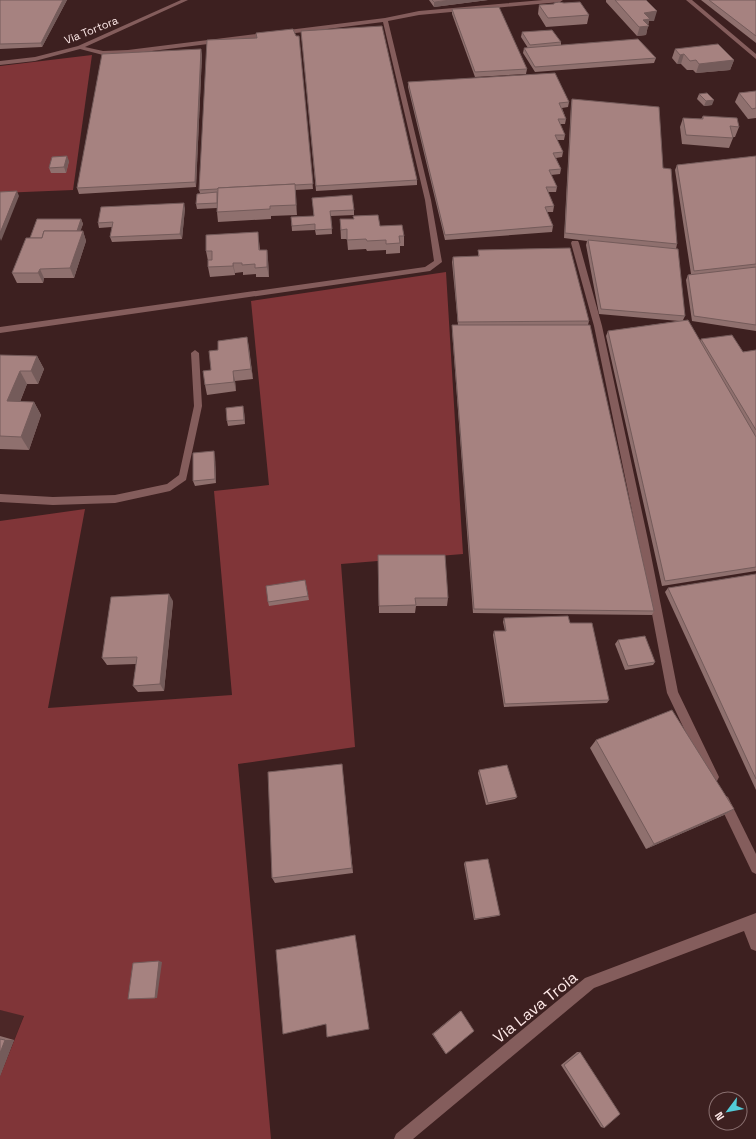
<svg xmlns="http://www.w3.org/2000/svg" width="756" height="1139" font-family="'Space Grotesk',sans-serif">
	<rect width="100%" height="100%" fill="#3d2020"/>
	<path fill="#4c2727" d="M0,1010L24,1015L0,1076Z"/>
	<g fill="#803538">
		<path d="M92,55L73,190L0,193V66Z"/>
		<path d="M446,272L463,554L341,564L355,747L238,764L271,1139H0V1076L24,1016L0,1010V521L85,509L48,708L232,695L214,491L269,485L251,301Z"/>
	</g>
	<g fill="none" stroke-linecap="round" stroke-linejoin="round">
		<g fill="#845d5c" fill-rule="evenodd">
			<path d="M181,0H188L85,47L103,51L128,50L385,18L419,11L543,0H563L560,2L419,15L388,21L431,200L442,262L430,271L0,333V327L425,267L434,261L425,200L383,22L128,54L103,55L80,49L35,61L0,65V61L35,57L78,46Z"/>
			<path d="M686,0H692L756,54V59Z"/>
			<path d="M572,241H578L579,243L602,326L648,540L678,692L719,777L717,781L713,783L709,781L667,693L638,540L594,326L571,243Z"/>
			<path d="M195,350L199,353L202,406L186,480L170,491L115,503L53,505L0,502V494L53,497L115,495L167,484L179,475L194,406L191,353Z"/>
			<path d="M724,795L728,797L756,854V874L752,872L718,801L720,797Z"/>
			<path d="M756,913V951L751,949L744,931L594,988L413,1139H394L396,1134L585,978Z"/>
		</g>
	</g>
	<g fill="#8f706e">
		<path d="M0,0H67L42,47L0,49Z"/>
		<path d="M429,0H488L434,7Z"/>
		<path d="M606,0H646L654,21H649L646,35L637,36L606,2Z"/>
		<path d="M701,0H756V43Z"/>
		<path d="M554,3H564L589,15L587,24L546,27L538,14L539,5L554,4Z"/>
		<path d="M452,9L527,69L526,74L475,77L452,14Z"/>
		<path d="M301,31L417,180V185L316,191Z"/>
		<path d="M522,32L561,42V45L656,58L654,63L535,72L523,53L524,48H528L521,37Z"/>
		<path d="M296,36H299L313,189L295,190L297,215L271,216V219L218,222L217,212V208L197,209L196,204L200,193L199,190Z"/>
		<path d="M675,49L734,60L730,70L696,73L693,70H687L681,64H677L672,58Z"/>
		<path d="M202,54L196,187L79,194L77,188Z"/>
		<path d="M408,82L569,102L568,107L562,108L566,119L565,124H560L565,135L564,140H557L563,152L562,157L556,158L561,169L560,174L551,175L557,187L556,192H548L554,206L553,212H547L553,226L552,232L445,240L408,87Z"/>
		<path d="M756,91V118L748,119L735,102L739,93Z"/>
		<path d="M699,94L712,105L704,106L697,99Z"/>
		<path d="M572,99L663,168L677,244L676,249L685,316L683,320L700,341L701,339L743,352L756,350V571L662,586L606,336L608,331L679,321L599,314L586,245L587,241L564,238L571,104Z"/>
		<path d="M703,116L739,127L735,137H732L733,138L729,148L682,144L680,127L683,118L701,119Z"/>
		<path d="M756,156V331L692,321L686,280L688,275L691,274L675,170L677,165Z"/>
		<path d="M69,161L66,173H51L49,168Z"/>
		<path d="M312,198L354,210V215L331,216L332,234L316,235L315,230L292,231L291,217L314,216Z"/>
		<path d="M185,208L182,239L112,242L110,237L112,227L99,228L98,223Z"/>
		<path d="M81,219L83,224L80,231H83L86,241L74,278H44L43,283H17L12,273L30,238Z"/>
		<path d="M340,219L380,226L404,236V246H400V253L386,254V250L367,251L366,249L348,250L347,239H341Z"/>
		<path d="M259,241L260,250H267L268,260L269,277H256V274L243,275V272L235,273V275L210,277L208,267V261L206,251Z"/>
		<path d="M478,250L589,321L588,325L654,611L652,615L473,613L452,330V325H458L452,262L453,257L478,256Z"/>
		<path d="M247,337L253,379L235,381L236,391L207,395L205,385L211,370L218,350Z"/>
		<path d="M0,355L37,356L44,369L38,384H27L20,402H34L41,415L29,450L0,449Z"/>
		<path d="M244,411L245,424L228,426L227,421Z"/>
		<path d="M215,456L216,483L195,486L193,481Z"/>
		<path d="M378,555L448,598L447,606H416L415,613H379Z"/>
		<path d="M756,574V790L665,592L668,588Z"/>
		<path d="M305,580L309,600L269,606L268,602Z"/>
		<path d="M173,601L164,691L138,692L133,686L136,664L107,665L102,658Z"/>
		<path d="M504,618L570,623L609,700L607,703L504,707L493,635L494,631H505L503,622Z"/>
		<path d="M618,640L655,662L653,665L625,670L615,644Z"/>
		<path d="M596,740L734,809L724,815L646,849L590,748Z"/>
		<path d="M342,764L353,873L275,883L272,878Z"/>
		<path d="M479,770L517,797L515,799L486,805L478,773Z"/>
		<path d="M465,862L500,915L498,916L474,920L464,864Z"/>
		<path d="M460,1011H461L446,1054L445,1053L432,1034Z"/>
		<path d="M0,1036L14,1040L0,1076Z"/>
		<path d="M577,1052H580L604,1128L601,1127L561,1065Z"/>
	</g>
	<g fill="#745b5a">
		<path d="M63,0H67L42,47L41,43Z"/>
		<path d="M451,0H488L434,7V2Z"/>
		<path d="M657,11L654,21H649L646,35L637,36L644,13Z"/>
		<path d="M201,49L202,54L196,187L195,182Z"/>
		<path d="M684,54L681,64H677L680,55Z"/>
		<path d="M734,60L730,70L696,73L699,64Z"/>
		<path d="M714,100L712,105L704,106L706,101Z"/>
		<path d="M67,156L69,161L66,173L64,167Z"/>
		<path d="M295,184L296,194L297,215L296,205Z"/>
		<path d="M17,191L19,196L1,241L0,238V233Z"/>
		<path d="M184,203L185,208L182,239L180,234Z"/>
		<path d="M81,219L83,224L77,241L75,236Z"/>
		<path d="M83,231L86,241L74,278L70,268Z"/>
		<path d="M267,250L268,260L269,277L267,267Z"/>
		<path d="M233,263L235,273V275L233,266Z"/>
		<path d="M40,269L44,278L43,283L38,273Z"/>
		<path d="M247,337L249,347L253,379L251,369Z"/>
		<path d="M37,356L44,369L38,384L31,371Z"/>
		<path d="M20,371L27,384L15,414L7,401Z"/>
		<path d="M233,371L235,381L236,391L234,382Z"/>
		<path d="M34,402L41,415L29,450L21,437Z"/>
		<path d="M243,406L244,411L245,424L244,420Z"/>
		<path d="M214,451L215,456L216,483L215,479Z"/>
		<path d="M169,594L173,601L164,691L160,684Z"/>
		<path d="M734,809L724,815L646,849L654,844Z"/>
		<path d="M159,961L162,962L157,998H155Z"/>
		<path d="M5,1040H14L0,1076V1053Z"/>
	</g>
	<g fill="#a68280" stroke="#745b5a">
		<path d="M0,0H63L41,43L0,44Z"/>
		<path d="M432,0H451L434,2Z"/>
		<path d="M615,0H646L657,11L644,13L650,19L643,20L649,26L639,27Z"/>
		<path d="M709,0H756V36Z"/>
		<path d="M559,2L564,3L580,2L589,15L548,18L539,5L554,4V3Z"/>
		<path d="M499,7L527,69L475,72L452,9Z"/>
		<path d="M382,26L417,180L316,186L301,31Z"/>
		<path d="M293,29L296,36H299L313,184L295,185V184L218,188L217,189L199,190L207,40L257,38L256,33Z"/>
		<path d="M552,30L561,42L530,45L522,32Z"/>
		<path d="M638,39L656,58L535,67L524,48Z"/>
		<path d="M718,44L734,60L699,64L696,60L690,61L684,54L680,55L675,49Z"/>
		<path d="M201,49L195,182L77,188L102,54Z"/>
		<path d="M555,73L569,102L559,103L566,119H558L565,135H555L563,152L553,153L561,169L549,170L557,187H546L554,206L545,207L553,226L445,235L408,82Z"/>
		<path d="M756,91V108L752,109L739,93Z"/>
		<path d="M707,93L714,100L706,101L699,94Z"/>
		<path d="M572,99L659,107L663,168L671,169L677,244L565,233Z"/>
		<path d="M703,116L737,118L739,127L730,126L733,138L686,135L683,118L703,119Z"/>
		<path d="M67,156L64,167L49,168L52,157Z"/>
		<path d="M756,156V264L694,271L677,165Z"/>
		<path d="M295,184L296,205L270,206V209L217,212L218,188Z"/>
		<path d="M17,191L0,233V192Z"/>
		<path d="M217,192V203L196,204L197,194Z"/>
		<path d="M352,195L354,210L330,211L332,229L315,230V224L292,226L291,217L314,216L312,198Z"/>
		<path d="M184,203L180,234L110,237L113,222L98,223L101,207Z"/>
		<path d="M378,215L380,226L402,225L404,236H399L400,243L386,244V240L367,241L366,239L347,240V229L341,230L340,219H354L353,216Z"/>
		<path d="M37,219H81L77,231H44L42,238H30Z"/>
		<path d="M44,231H83L70,268L40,269L38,273H12L26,238H42Z"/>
		<path d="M258,232L259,250H267V267L255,268V264L242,265V263H233V266L208,267V260H212V251H206V235Z"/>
		<path d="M588,240L678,249L685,316L601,309Z"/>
		<path d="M570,248L589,321L458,322L453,257L479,256L478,250Z"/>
		<path d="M756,267V325L694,316L688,275Z"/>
		<path d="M688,320L756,437V567L665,581L608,331Z"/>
		<path d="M452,325H590L654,611L474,609Z"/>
		<path d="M732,335L743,352L756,350V430L701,339Z"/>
		<path d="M247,337L251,369L233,371L234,382L205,385L203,371L211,370L209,351L218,350V341Z"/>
		<path d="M0,355L37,356L31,371H20L7,401L34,402L21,437L0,436Z"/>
		<path d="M243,406L244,420L227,421L226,408Z"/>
		<path d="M214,451L215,479L193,481V453Z"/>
		<path d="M378,555H445L448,598H415L416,605L379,606Z"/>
		<path d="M756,574V779L668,588Z"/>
		<path d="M305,580L308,596L268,602L266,586Z"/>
		<path d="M169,594L160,684L133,686L137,657L102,658L111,597Z"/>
		<path d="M568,616L570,623H592L609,700L505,704L494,631H506L504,618Z"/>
		<path d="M645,636L655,662L628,666L618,640Z"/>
		<path d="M672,710L734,809L654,844L596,740Z"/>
		<path d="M342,764L352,868L272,878L268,772Z"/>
		<path d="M507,765L517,797L488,803L479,770Z"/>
		<path d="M488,859L500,915L475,919L465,862Z"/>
		<path d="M355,935L369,1029L327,1037L326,1024L283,1034L276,950Z"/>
		<path d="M159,961L155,998L128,999L133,963Z"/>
		<path d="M461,1011L474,1031L446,1054L433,1034Z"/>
		<path d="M0,1039L5,1040L0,1053Z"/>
		<path d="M580,1052L620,1114L604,1128L564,1065Z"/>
	</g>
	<g text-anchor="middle" stroke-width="4" stroke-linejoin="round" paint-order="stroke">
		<g font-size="11" fill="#fee9e8" stroke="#3d2020">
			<text transform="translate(91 30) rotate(-22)" y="4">Via Tortora</text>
		</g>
		<g font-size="16" fill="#fee9e8" stroke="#3d2020">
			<text transform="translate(535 1007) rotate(-39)" y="6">Via Lava Troia</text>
		</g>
	</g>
	<g transform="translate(728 1111) rotate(238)"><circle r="19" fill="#3d2020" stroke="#8a7070"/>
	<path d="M0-3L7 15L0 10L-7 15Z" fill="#52cbd8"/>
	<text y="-6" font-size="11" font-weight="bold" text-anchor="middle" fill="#fee9e8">N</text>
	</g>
</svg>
